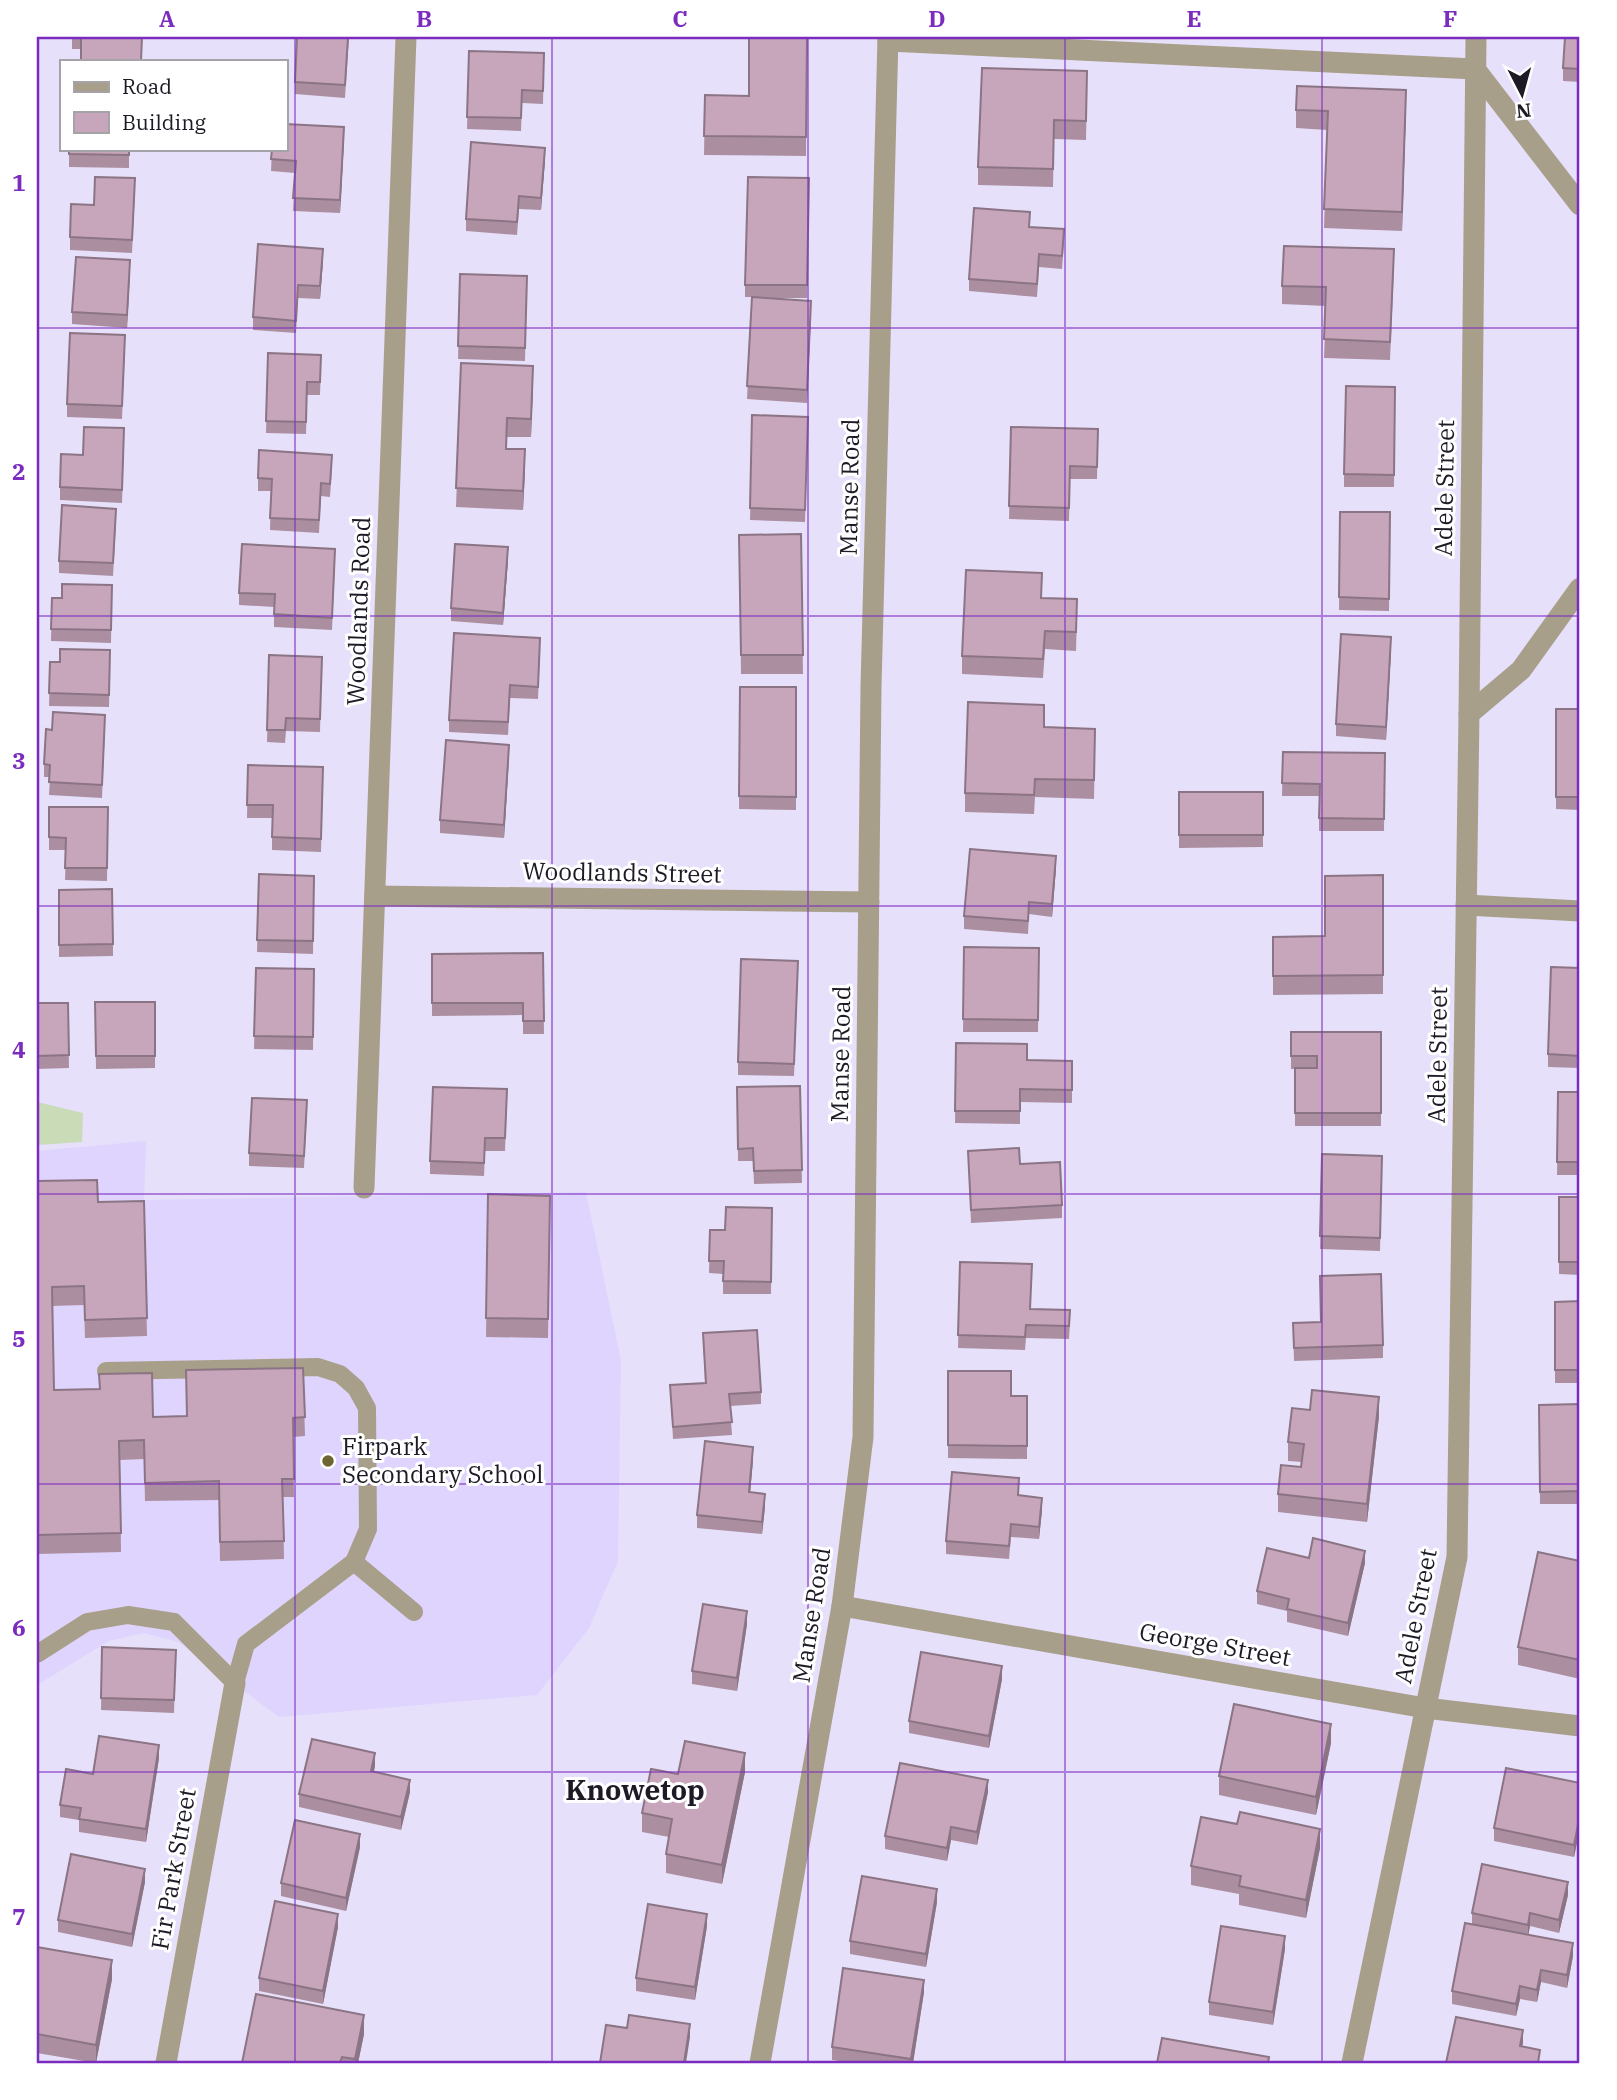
<svg xmlns="http://www.w3.org/2000/svg" width="1617" height="2100" font-family="'IBM Plex Serif',serif">
	<rect width="100%" height="100%" fill="#e7e0fb"/>
	<path fill="#dfd4fd" d="M146,1141L144,1200L586,1192L621,1361L618,1561L589,1628L537,1695L279,1717L178,1642L144,1633L109,1641L37,1685V1151Z"/>
	<path fill="#cadbb8" d="M37,1102L83,1113L82,1142L37,1145Z"/>
	<g fill="none" stroke-linecap="round" stroke-linejoin="round">
		<g stroke="#a89f8a" stroke-width="18">
			<path d="M354,1562L414,1612"/>
			<path d="M37,1654L87,1622L128,1615L174,1622L235,1683L246,1644L354,1562L368,1529L367,1408L356,1388L340,1374L318,1367L106,1371"/>
		</g>
		<g stroke="#a89f8a" stroke-width="21">
			<path d="M888,41L1475,69L1580,205"/>
			<path d="M1469,714L1521,670L1580,588"/>
			<path d="M375,896L869,902"/>
			<path d="M364,1188L406,37"/>
			<path d="M842,1606L1425,1708L1580,1726"/>
			<path d="M166,2063L235,1683"/>
			<path d="M760,2063L842,1606L863,1437L871,687L888,37"/>
		</g>
		<g stroke="#a89f8a" stroke-width="21">
			<path d="M1466,905L1580,911"/>
			<path d="M1352,2063L1457,1557L1469,714L1476,37"/>
		</g>
	</g>
	<g fill="#ab8fa1">
		<path d="M72,37H142L81,49H72Z"/>
		<path d="M349,37L345,98L295,94V82Z"/>
		<path d="M807,37L806,156L704,155L705,95L749,96Z"/>
		<path d="M1580,37V82L1563,81V68Z"/>
		<path d="M469,51L544,53L543,104L522,103L521,131L467,129Z"/>
		<path d="M1087,90L1086,140L1054,139L1053,187L978,185V167Z"/>
		<path d="M1406,109L1402,231L1324,228L1327,130L1296,128V110Z"/>
		<path d="M344,140L340,213L293,211L295,173L271,171L272,149Z"/>
		<path d="M69,149H129V168L69,167Z"/>
		<path d="M545,160L541,210L519,209L517,235L466,231V219Z"/>
		<path d="M809,178L807,298H761L811,313L807,403L747,399L752,297H745V285Z"/>
		<path d="M135,191L132,253L70,250V237Z"/>
		<path d="M1030,227L1064,242L1062,269L1039,267L1037,297L969,291V279Z"/>
		<path d="M323,261L320,299L298,298L296,333L253,330V317Z"/>
		<path d="M1394,268L1390,360L1324,358L1326,306L1282,304V286Z"/>
		<path d="M130,272L127,328L72,324V312Z"/>
		<path d="M460,274L527,276L525,361L458,359Z"/>
		<path d="M125,348L122,419L67,417V404Z"/>
		<path d="M268,353L321,367L320,395H307L306,434L266,433Z"/>
		<path d="M461,363L533,385L531,437H507V449L525,468L523,510L456,507Z"/>
		<path d="M1395,387L1394,487H1344V474Z"/>
		<path d="M752,415L808,417L805,522L750,520Z"/>
		<path d="M1011,427L1098,429L1097,479H1070L1069,521L1009,519Z"/>
		<path d="M124,441L122,503L60,500V487Z"/>
		<path d="M332,468L330,497L321,496L319,533L270,530L271,491H258V478Z"/>
		<path d="M1340,512H1390L1389,611L1339,610Z"/>
		<path d="M116,522L113,576L59,573V561Z"/>
		<path d="M801,534L803,674H741L739,535Z"/>
		<path d="M508,560L503,625L451,621V608Z"/>
		<path d="M335,561L332,630L274,627V607L239,605V593Z"/>
		<path d="M112,585L111,643L51,641L52,598H62Z"/>
		<path d="M1042,598L1077,618L1076,651L1045,649L1043,678L962,674V656Z"/>
		<path d="M110,650L109,707L49,706L50,662H60Z"/>
		<path d="M1391,650L1386,740L1336,736V724Z"/>
		<path d="M540,651L538,699L510,698L508,735L449,732V720Z"/>
		<path d="M269,655L322,657L320,732L286,731L285,743L267,742Z"/>
		<path d="M740,687H796V810L739,809Z"/>
		<path d="M1556,709H1580V810L1556,809Z"/>
		<path d="M105,727L102,798L49,795L50,777H44V764L52,730Z"/>
		<path d="M1044,727L1095,747L1094,799L1035,797L1034,814L965,812V793Z"/>
		<path d="M1283,752L1385,753L1384,831H1319V796H1282Z"/>
		<path d="M509,757L504,838L440,833V820Z"/>
		<path d="M248,765L323,767L321,852L272,850V818H247Z"/>
		<path d="M1179,792H1263V847L1179,848Z"/>
		<path d="M49,807H108L107,881L65,880L66,850H49Z"/>
		<path d="M1056,868L1052,917L1029,914L1028,934L964,929V916Z"/>
		<path d="M259,874L314,876L313,954L257,952Z"/>
		<path d="M1383,875V994L1273,995V937L1325,936Z"/>
		<path d="M59,890L113,944V956L59,957Z"/>
		<path d="M964,947L1039,948L1038,1032H963Z"/>
		<path d="M543,953L544,1034H523V1015L432,1016V954Z"/>
		<path d="M256,968L314,969L313,1050L254,1049Z"/>
		<path d="M1580,968V1068L1548,1067V1054Z"/>
		<path d="M798,974L794,1076L738,1075V1062Z"/>
		<path d="M95,1002H155V1068L96,1069Z"/>
		<path d="M37,1003H68L69,1068L37,1069Z"/>
		<path d="M1291,1032H1381V1126H1295V1069H1291Z"/>
		<path d="M956,1043L1027,1060L1072,1061V1103L1020,1102V1124L955,1123Z"/>
		<path d="M800,1086L802,1183L754,1184L753,1161H738L737,1087Z"/>
		<path d="M1558,1092H1580V1175H1557Z"/>
		<path d="M507,1102L505,1151H485L484,1176L430,1174V1161Z"/>
		<path d="M307,1113L304,1168L249,1166V1153Z"/>
		<path d="M968,1151L1020,1164L1062,1205V1218L971,1223Z"/>
		<path d="M1322,1154L1382,1156L1380,1251L1320,1249Z"/>
		<path d="M37,1181L98,1202L144,1201L147,1336L85,1338L84,1305L52,1306L54,1390L153,1417L187,1416L303,1368L305,1436L293,1437L294,1497H283L284,1559L220,1561L219,1500L145,1501L144,1459L120,1460L121,1552L37,1554Z"/>
		<path d="M488,1194L550,1196L548,1338L486,1337Z"/>
		<path d="M1559,1197H1580V1275L1559,1274Z"/>
		<path d="M772,1208L771,1294H723V1274L709,1273L710,1230H725Z"/>
		<path d="M960,1262L1031,1309L1070,1322L1069,1339L1026,1338L1025,1350L958,1348Z"/>
		<path d="M1580,1301V1383H1555V1302Z"/>
		<path d="M1293,1323L1383,1345V1358L1294,1361Z"/>
		<path d="M703,1333L761,1392V1404L730,1406L732,1435L673,1439L670,1385L705,1383Z"/>
		<path d="M948,1371L1011,1396H1027V1459L948,1458Z"/>
		<path d="M1580,1404V1504H1540L1539,1405Z"/>
		<path d="M1379,1416L1367,1522L1278,1512V1494L1301,1467L1302,1462L1288,1461V1442Z"/>
		<path d="M753,1460L750,1493L765,1507L762,1534L697,1528V1515Z"/>
		<path d="M1019,1496L1042,1510L1039,1539L1011,1537L1009,1559L946,1554V1541Z"/>
		<path d="M1309,1558L1365,1563L1348,1636L1287,1622V1611L1257,1604V1591Z"/>
		<path d="M1580,1561V1679L1518,1665V1647Z"/>
		<path d="M747,1624L737,1691L692,1684V1671Z"/>
		<path d="M102,1647L176,1650L174,1713L101,1710Z"/>
		<path d="M1002,1679L989,1748L909,1733V1721Z"/>
		<path d="M1331,1743L1316,1815L1219,1795V1776Z"/>
		<path d="M159,1758L146,1842L79,1832V1820L60,1817V1805L93,1774Z"/>
		<path d="M375,1766L374,1771L410,1792L401,1830L299,1807V1794Z"/>
		<path d="M745,1772L722,1884L666,1873V1854L669,1837L642,1832V1813L678,1774Z"/>
		<path d="M1580,1783V1828L1574,1857L1494,1841V1828Z"/>
		<path d="M988,1792L977,1845L951,1840L947,1861L885,1849V1836Z"/>
		<path d="M360,1847L346,1911L281,1896V1883Z"/>
		<path d="M1320,1848L1306,1918L1239,1905V1894L1191,1885V1866Z"/>
		<path d="M145,1882L132,1947L58,1932V1920Z"/>
		<path d="M1568,1895L1559,1933L1530,1926L1528,1935L1573,1956L1567,1988L1541,1982L1537,2002L1520,1999L1516,2016L1452,2004V1991L1472,1924V1913Z"/>
		<path d="M937,1902L926,1967L850,1954V1941Z"/>
		<path d="M707,1926L695,2000L636,1991V1978Z"/>
		<path d="M338,1927L323,2004L259,1991V1978Z"/>
		<path d="M37,1947L112,1979L96,2063L37,2053Z"/>
		<path d="M1285,1949L1273,2025L1209,2015V2002Z"/>
		<path d="M924,1992L913,2063H854L832,2060V2047Z"/>
		<path d="M364,2034L358,2063H242Z"/>
	</g>
	<g fill="#8b7483">
		<path d="M1406,90V109L1402,231V212Z"/>
		<path d="M344,127V140L340,213V200Z"/>
		<path d="M545,148V160L541,210V198Z"/>
		<path d="M323,249V261L320,299V286Z"/>
		<path d="M130,260V272L127,328V315Z"/>
		<path d="M811,301V313L807,403V390Z"/>
		<path d="M533,366V385L531,437V419Z"/>
		<path d="M525,449V468L523,510V491Z"/>
		<path d="M508,547V560L503,625V613Z"/>
		<path d="M1391,637V650L1386,740V727Z"/>
		<path d="M509,745V757L504,838V825Z"/>
		<path d="M1056,856V868L1052,917V904Z"/>
		<path d="M1379,1397V1416L1367,1522V1504Z"/>
		<path d="M753,1447V1460L749,1505V1492Z"/>
		<path d="M765,1494V1507L762,1534V1522Z"/>
		<path d="M1042,1498V1510L1039,1539V1527Z"/>
		<path d="M1365,1551V1563L1348,1636V1623Z"/>
		<path d="M747,1611V1624L737,1691V1678Z"/>
		<path d="M1002,1666V1679L989,1748V1736Z"/>
		<path d="M1331,1724V1743L1316,1815V1797Z"/>
		<path d="M159,1745V1758L146,1842V1829Z"/>
		<path d="M375,1753V1766L371,1783V1771Z"/>
		<path d="M745,1753V1772L722,1884V1865Z"/>
		<path d="M410,1780V1792L401,1830V1817Z"/>
		<path d="M988,1780V1792L977,1845V1832Z"/>
		<path d="M1580,1815V1828L1574,1857V1845Z"/>
		<path d="M951,1827V1840L947,1861V1848Z"/>
		<path d="M1320,1829V1848L1306,1918V1900Z"/>
		<path d="M360,1834V1847L346,1911V1898Z"/>
		<path d="M145,1869V1882L132,1947V1934Z"/>
		<path d="M1568,1882V1895L1559,1933V1920Z"/>
		<path d="M937,1889V1902L926,1967V1954Z"/>
		<path d="M1530,1913V1926L1528,1937V1925Z"/>
		<path d="M338,1914V1927L323,2004V1991Z"/>
		<path d="M707,1914V1926L695,2000V1987Z"/>
		<path d="M1285,1936V1949L1273,2025V2012Z"/>
		<path d="M1573,1943V1956L1567,1988V1975Z"/>
		<path d="M112,1960V1979L96,2063V2045Z"/>
		<path d="M1541,1970V1982L1537,2002V1990Z"/>
		<path d="M924,1980V1992L913,2063H911Z"/>
		<path d="M1520,1986V1999L1516,2016V2004Z"/>
		<path d="M364,2015V2034L358,2063H355Z"/>
		<path d="M690,2024V2037L686,2063H684Z"/>
		<path d="M1523,2030V2043L1520,2059V2046Z"/>
	</g>
	<g fill="#c7a6bb" stroke="#8b7483" stroke-width="2">
		<path d="M81,37H142L141,61H81Z"/>
		<path d="M297,37H348L345,85L295,82Z"/>
		<path d="M749,37H807L806,137L704,136L705,95L749,96Z"/>
		<path d="M1565,37H1580V69L1563,68Z"/>
		<path d="M469,51L544,53L543,91L522,90L521,118L467,117Z"/>
		<path d="M982,68L1087,71L1086,121L1054,120L1053,169L978,167Z"/>
		<path d="M1297,86L1406,90L1402,212L1324,209L1328,111L1296,110Z"/>
		<path d="M285,124L344,127L340,200L293,198L296,161L271,159L272,149H285Z"/>
		<path d="M471,142L545,148L541,198L519,196L517,222L466,219Z"/>
		<path d="M69,149H129V155L69,154Z"/>
		<path d="M95,177L135,178L132,240L70,237L71,204L94,205Z"/>
		<path d="M748,177L809,178L807,285H745Z"/>
		<path d="M974,208L1030,212L1029,227L1064,229L1062,256L1039,254L1037,284L969,279Z"/>
		<path d="M258,244L323,249L320,286L298,285L296,321L253,317Z"/>
		<path d="M1284,246L1394,249L1390,342L1324,339L1326,287L1282,286Z"/>
		<path d="M76,257L130,260L127,315L72,312Z"/>
		<path d="M460,274L527,276L525,348L458,346Z"/>
		<path d="M752,297L811,301L807,390L747,386Z"/>
		<path d="M70,333L125,335L122,406L67,404Z"/>
		<path d="M268,353L321,355L320,382H307L306,422L266,421Z"/>
		<path d="M461,363L533,366L531,419L507,418L506,449H525L523,491L456,488Z"/>
		<path d="M1346,386L1395,387L1394,475L1344,474Z"/>
		<path d="M752,415L808,417L805,510L750,508Z"/>
		<path d="M84,427L124,428L122,490L60,487L61,454L83,455Z"/>
		<path d="M1011,427L1098,429L1097,467L1070,466L1069,508L1009,506Z"/>
		<path d="M259,450L332,455L330,484L321,483L319,520L270,518L272,479L258,478Z"/>
		<path d="M62,505L116,509L113,563L59,561Z"/>
		<path d="M1340,512H1390L1389,599L1339,597Z"/>
		<path d="M801,534L803,655H741L739,535Z"/>
		<path d="M242,544L335,549L332,618L274,614L275,594L239,593Z"/>
		<path d="M455,544L508,547L503,613L451,608Z"/>
		<path d="M966,570L1042,573L1041,598L1077,599L1076,632L1045,631L1043,659L962,656Z"/>
		<path d="M62,584L112,585L111,630L51,629L52,598H62Z"/>
		<path d="M454,633L540,638L538,687L510,685L508,722L449,720Z"/>
		<path d="M1341,634L1391,637L1386,727L1336,724Z"/>
		<path d="M60,649L110,650L109,695L49,693L50,662H60Z"/>
		<path d="M269,655L322,657L320,719L286,718L285,730H267Z"/>
		<path d="M740,687H796V797L739,796Z"/>
		<path d="M968,702L1044,705V727L1095,729L1094,780L1035,779L1034,795L965,793Z"/>
		<rect x="1556" y="709" width="24" height="88"/>
		<path d="M53,712L105,715L102,785L49,782L50,765L44,764L46,729L52,730Z"/>
		<path d="M446,740L509,745L504,825L440,820Z"/>
		<path d="M1283,752L1385,753L1384,819L1319,818L1320,784L1282,783Z"/>
		<path d="M248,765L323,767L321,839L272,837L273,805H247Z"/>
		<rect x="1179" y="792" width="84" height="43"/>
		<path d="M49,807H108L107,868H65L66,838L49,837Z"/>
		<path d="M970,849L1056,856L1052,904L1029,902L1028,921L964,916Z"/>
		<path d="M259,874L314,876L313,941L257,940Z"/>
		<path d="M1383,875V975L1273,976V937L1325,936V876Z"/>
		<path d="M112,889L113,944L59,945V890Z"/>
		<path d="M964,947L1039,948L1038,1020L963,1019Z"/>
		<path d="M543,953L544,1021H523V1003H432V954Z"/>
		<path d="M741,959L798,961L794,1064L738,1062Z"/>
		<path d="M1551,967L1580,968V1056L1548,1054Z"/>
		<path d="M256,968L314,969L313,1037L254,1036Z"/>
		<path d="M95,1002H155V1056H96Z"/>
		<path d="M37,1003H68L69,1055L37,1056Z"/>
		<path d="M1291,1032H1381V1113H1295V1068H1317V1056H1291Z"/>
		<path d="M956,1043L1027,1044V1060L1072,1061V1090L1020,1089V1111H955Z"/>
		<path d="M800,1086L802,1170L754,1171L753,1148L738,1149L737,1087Z"/>
		<path d="M433,1087L507,1089L505,1138H485L484,1163L430,1161Z"/>
		<path d="M1558,1092H1580V1162H1557Z"/>
		<path d="M252,1098L307,1100L304,1156L249,1153Z"/>
		<path d="M1019,1148L1020,1164L1060,1162L1062,1205L971,1210L968,1151Z"/>
		<path d="M1322,1154L1382,1156L1380,1238L1320,1236Z"/>
		<path d="M97,1180L98,1202L144,1201L147,1318L85,1320L84,1286L52,1287L54,1390L100,1389L99,1374L152,1373L153,1417L187,1416L186,1370L303,1368L305,1417L293,1418L294,1479H282L284,1541L220,1542L219,1481L145,1483L144,1440L119,1441L121,1533L37,1535V1181Z"/>
		<path d="M488,1194L550,1196L548,1319L486,1318Z"/>
		<rect x="1559" y="1197" width="21" height="65"/>
		<path d="M726,1207L772,1208L771,1282L723,1281L724,1261H709L710,1230H725Z"/>
		<path d="M960,1262L1032,1264L1030,1309L1070,1310L1069,1326L1026,1325L1025,1337L958,1335Z"/>
		<path d="M1381,1274L1383,1345L1294,1348L1293,1323L1321,1322L1320,1276Z"/>
		<path d="M1580,1301V1370H1555V1302Z"/>
		<path d="M757,1330L761,1392L729,1394L732,1422L673,1427L670,1385L706,1383L703,1333Z"/>
		<path d="M948,1371H1011V1396H1027V1446L948,1445Z"/>
		<path d="M1312,1390L1379,1397L1367,1504L1278,1494L1281,1465L1301,1467L1304,1444L1288,1442L1292,1408L1310,1410Z"/>
		<path d="M1580,1404V1491L1540,1492L1539,1405Z"/>
		<path d="M705,1441L753,1447L749,1492L765,1494L762,1522L697,1515Z"/>
		<path d="M952,1472L1019,1478L1018,1495L1042,1498L1039,1527L1011,1524L1009,1546L946,1541Z"/>
		<path d="M1313,1538L1365,1551L1348,1623L1287,1609L1289,1599L1257,1591L1267,1548L1309,1558Z"/>
		<path d="M1538,1552L1580,1561V1660L1518,1647Z"/>
		<path d="M703,1604L747,1611L737,1678L692,1671Z"/>
		<path d="M102,1647L176,1650L174,1700L101,1698Z"/>
		<path d="M921,1652L1002,1666L989,1736L909,1721Z"/>
		<path d="M1234,1704L1331,1724L1316,1797L1219,1776Z"/>
		<path d="M99,1736L159,1745L146,1829L79,1819L81,1808L60,1805L66,1769L93,1774Z"/>
		<path d="M312,1739L375,1753L371,1771L410,1780L401,1817L299,1794Z"/>
		<path d="M685,1741L745,1753L722,1865L666,1854L672,1819L642,1813L651,1769L678,1774Z"/>
		<path d="M900,1763L988,1780L977,1832L951,1827L947,1848L885,1836Z"/>
		<path d="M1506,1768L1580,1783V1815L1574,1845L1494,1828Z"/>
		<path d="M1240,1812L1320,1829L1306,1900L1239,1886L1241,1876L1191,1866L1201,1817L1237,1824Z"/>
		<path d="M295,1820L360,1834L346,1898L281,1883Z"/>
		<path d="M71,1854L145,1869L132,1934L58,1920Z"/>
		<path d="M1482,1864L1568,1882L1559,1920L1530,1913L1528,1925L1472,1913Z"/>
		<path d="M862,1876L937,1889L926,1954L850,1941Z"/>
		<path d="M275,1901L338,1914L323,1991L259,1978Z"/>
		<path d="M648,1904L707,1914L695,1987L636,1978Z"/>
		<path d="M1465,1923L1573,1943L1567,1975L1541,1970L1537,1990L1520,1986L1516,2004L1452,1991Z"/>
		<path d="M1221,1926L1285,1936L1273,2012L1209,2002Z"/>
		<path d="M37,1947L112,1960L96,2045L37,2034V1991L38,1983H37Z"/>
		<path d="M843,1968L924,1980L911,2059L832,2047Z"/>
		<path d="M256,1994L364,2015L355,2059L342,2057L340,2063H242Z"/>
		<path d="M629,2015L690,2024L684,2063H600L606,2025L627,2028Z"/>
		<path d="M1456,2017L1523,2030L1520,2046L1540,2050L1538,2063H1446Z"/>
		<path d="M1162,2038L1269,2057L1268,2063H1157Z"/>
	</g>
	<path fill="none" stroke="#7b2cbf" stroke-width="2" stroke-opacity="0.55" d="M295,37V2063M552,37V2063M808,37V2063M1065,37V2063M1322,37V2063M37,328H1580M37,616H1580M37,906H1580M37,1194H1580M37,1484H1580M37,1772H1580"/>
	<circle fill="#6d6632" stroke="#fff" stroke-width="2.5" cx="328" cy="1461" r="7"/>
	<g text-anchor="middle" stroke-width="6" stroke-linejoin="round" paint-order="stroke">
		<g font-size="24" fill="#1d1925" stroke="#fff">
			<text transform="translate(850 487) rotate(-89)" y="8">Manse Road</text>
			<text transform="translate(1445 488) rotate(-89)" y="8">Adele Street</text>
			<text transform="translate(359 611) rotate(-88)" y="8">Woodlands Road</text>
			<text transform="translate(622 873) rotate(1)" y="8">Woodlands Street</text>
			<text transform="translate(841 1054) rotate(-89)" y="8">Manse Road</text>
			<text transform="translate(1438 1055) rotate(-89)" y="8">Adele Street</text>
			<text transform="translate(812 1615) rotate(-81)" y="8">Manse Road</text>
			<text transform="translate(1416 1616) rotate(-79)" y="8">Adele Street</text>
			<text transform="translate(1215 1645) rotate(10)" y="8">George Street</text>
			<text transform="translate(174 1869) rotate(-80)" y="8">Fir Park Street</text>
		</g>
		<g font-size="24" fill="#1d1925" stroke="#fff" text-anchor="start">
			<text x="342" y="1455">Firpark<tspan x="342" dy="28">Secondary School</tspan></text>
		</g>
		<g font-size="28" font-weight="bold" fill="#1d1925" stroke="#fff">
			<text x="635" y="1800">Knowetop</text>
		</g>
	</g>
	<rect width="1617" height="2100" fill="none" stroke="#ffffff" stroke-width="77"/>
	<rect x="60" y="60" width="228" height="91" fill="#ffffff" stroke="#a5a3a8" stroke-width="2"/>
	<rect x="74" y="82" width="35" height="10" fill="#a89f8a" stroke="#a5a3a8" stroke-width="2"/>
	<text x="122" y="94" font-size="21" fill="#1d1925">Road</text>
	<rect x="74" y="112" width="35" height="21" fill="#c7a6bb" stroke="#a5a3a8" stroke-width="2"/>
	<text x="122" y="130" font-size="21" fill="#1d1925">Building</text>
	<g transform="translate(1522 94) rotate(174)" stroke="#ffffff" stroke-width="5" paint-order="stroke">
	<path d="M0-5L12 26L0 18L-12 26Z" fill="#1d1925"/>
	<text y="-10" font-size="19" font-weight="bold" text-anchor="middle" fill="#1d1925">N</text>
	</g>
	<rect x="38" y="38" width="1540" height="2024" fill="none" stroke="#7b2cbf" stroke-width="2.5"/>
	<g font-size="23" text-anchor="middle" font-weight="bold" fill="#7b2cbf">
		<text x="167" y="27">A</text>
		<text x="424" y="27">B</text>
		<text x="680" y="27">C</text>
		<text x="937" y="27">D</text>
		<text x="1194" y="27">E</text>
		<text x="1450" y="27">F</text>
		<text x="19" y="191">1</text>
		<text x="19" y="480">2</text>
		<text x="19" y="769">3</text>
		<text x="19" y="1058">4</text>
		<text x="19" y="1347">5</text>
		<text x="19" y="1636">6</text>
		<text x="19" y="1925">7</text>
	</g>
</svg>
